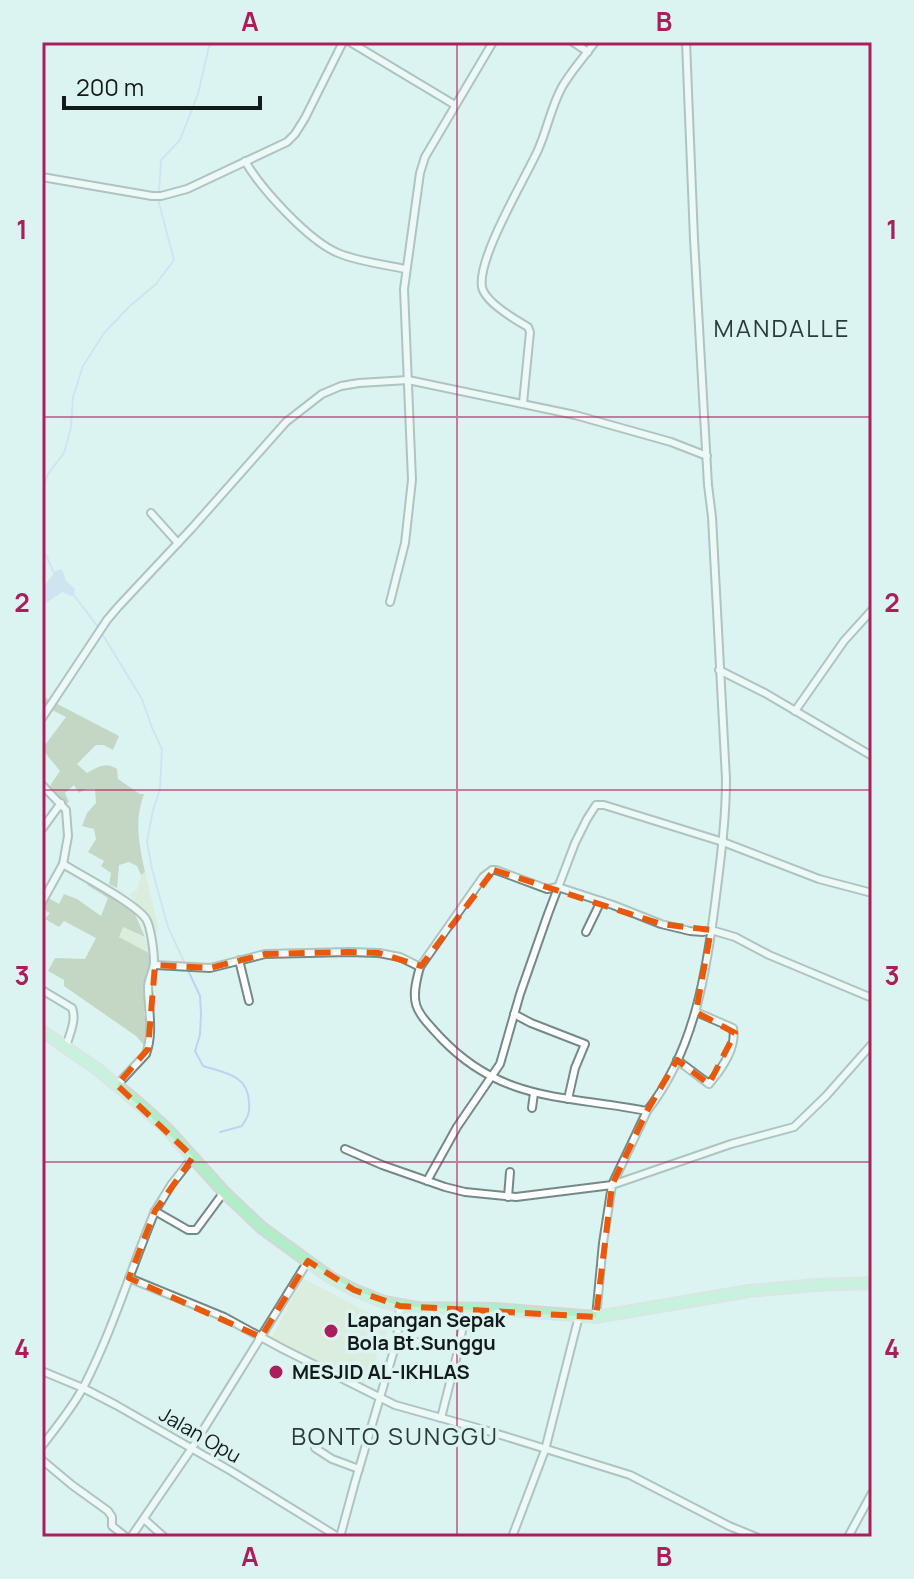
<svg xmlns="http://www.w3.org/2000/svg" width="914" height="1579" font-family="Manrope,sans-serif">
	<rect width="100%" height="100%" fill="#dcf4f1"/>
	<g fill="#dae4c6">
		<path d="M145,872L159,930L153,935L143,912L129,894L137,890L141,875Z"/>
		<path d="M123,927C137,934 151,937 151,955L119,937Z"/>
		<path d="M303,1278L390,1324L364,1388L271,1339Z"/>
	</g>
	<g fill="#a7b18f">
		<path d="M42,696L119,736L113,750L104,745H96L77,764L87,773C97,767 106,761 117,769L118,779L140,794H144C134,821 139,844 145,872L141,875L137,866L129,862L119,865L117,888L109,884L111,873L101,866L104,861L88,852L96,839L94,829L82,826L87,813L96,803L95,789H86L79,793L74,785L65,793L69,802L63,805L58,794L50,793L51,784L60,771L42,749L66,717L42,705Z"/>
		<path d="M91,880L121,899L134,912L145,937L123,927L119,937L147,952L155,959L150,963L144,1013L149,1033L148,1050L136,1036L64,986V980L48,971L55,958L85,959L96,938L64,921L59,927L45,919L50,913L42,909V896L43,895L59,904L64,894L77,899L101,916L108,898L87,885Z"/>
	</g>
	<path fill="#bdd3f2" d="M62,569L66,581L75,589L74,595L71,596L62,592L42,606V588L56,571Z"/>
	<g fill="none" stroke-linecap="round" stroke-linejoin="round">
		<g stroke="#bdd3f2" stroke-width="2">
			<path d="M159,193L161,160L180,140L198,94L210,42"/>
			<path d="M42,490L48,474L64,453L71,427L73,397L83,366L104,333L130,306L156,284L174,260L158,199"/>
			<path d="M42,547L55,575"/>
			<path d="M73,594L98,627"/>
			<path d="M101,632L142,699L152,728L162,749L160,789L153,810L147,842L152,869L168,927L200,996L201,1014L200,1035L195,1051L203,1066C225,1073 248,1075 249,1102C250,1113 248,1116 242,1126L220,1132"/>
		</g>
		<g stroke="#748a88" stroke-width="10">
			<g id="minor">
				<path d="M350,42L455,105"/>
				<path d="M573,42L588,52"/>
				<path d="M245,161C261,189 309,241 338,253C359,262 383,264 405,269"/>
				<path d="M42,177L152,196H161L187,189L287,142L295,134L305,118L343,42"/>
				<path d="M523,403L530,332L528,327C514,319 485,302 482,287C477,258 525,179 538,150C547,130 551,107 562,87C571,71 584,57 595,42"/>
				<path d="M151,513L178,543"/>
				<path d="M390,602L405,543L412,480L404,289L420,173L425,157L493,42"/>
				<path d="M719,670L765,693L872,756"/>
				<path d="M795,711L844,641L872,610"/>
				<path d="M42,718L107,620L118,607L192,528L286,422L322,394L341,386L359,383L408,380L575,415L671,442L707,456"/>
				<path d="M42,785L66,810L68,836L63,864C82,876 135,903 146,919C151,927 154,953 154,962C154,970 149,977 148,986C148,1009 154,1032 146,1054L117,1085"/>
				<path d="M42,829L61,803"/>
				<path d="M42,902L63,864"/>
				<path d="M586,932L601,901"/>
				<path d="M239,960L249,1001"/>
				<path d="M155,965L210,968L265,954L349,952L379,953L400,957L420,967L483,877L492,870H496L547,889L558,887L613,905L661,924L690,931L703,932L711,930L735,937L769,955L872,998"/>
				<path d="M420,967C409,1005 415,1010 441,1038C503,1103 566,1095 647,1111"/>
				<path d="M42,990L72,1008C77,1020 69,1035 66,1047"/>
				<path d="M514,1014L531,1023L585,1044L575,1068L568,1099"/>
				<path d="M677,1060L709,1084C721,1070 737,1047 733,1028L696,1012"/>
				<path d="M532,1108L534,1093"/>
				<path d="M345,1149L382,1165L445,1187L465,1192L516,1197L612,1185L731,1144L794,1127L826,1096L872,1044"/>
				<path d="M427,1181L457,1127L500,1064L520,994L548,914L575,843L587,819L596,805H604L723,842L819,879L872,893"/>
				<path d="M508,1197L510,1172"/>
				<path d="M155,1211L171,1185L193,1157"/>
				<path d="M129,1278L224,1317L283,1349L395,1405L488,1431L630,1475L729,1526L756,1537"/>
				<path d="M596,1317L603,1243L612,1185L647,1111C695,1050 707,970 716,896C721,856 726,818 726,779L712,517L708,485L694,239L686,42"/>
				<path d="M397,1340L459,1347"/>
				<path d="M42,1371L83,1388L116,1405L231,1471L338,1537"/>
				<path d="M441,1418L459,1347L466,1309"/>
				<path d="M42,1446C57,1426 74,1406 85,1384C113,1329 131,1269 155,1211L188,1230H196L224,1192"/>
				<path d="M315,1448L332,1459L359,1469"/>
				<path d="M42,1460L72,1485L108,1511L112,1517V1526L126,1537"/>
				<path d="M144,1519L164,1537"/>
				<path d="M131,1537L192,1448L308,1261"/>
				<path d="M340,1537L355,1482L397,1340L400,1306"/>
				<path d="M512,1537L545,1450L579,1316"/>
				<path d="M848,1537L872,1493"/>
			</g>
		</g>
		<g stroke="#d5d6d6" stroke-width="14">
			<path id="primary" d="M42,1031L97,1069L137,1102L167,1129L224,1192L262,1228L331,1278L354,1290L384,1302L417,1308L496,1309L596,1317L749,1291L816,1285L872,1283"/>
		</g>
		<use href="#minor" stroke="#fff" stroke-width="6"/>
		<use href="#primary" stroke="#b0edc8" stroke-width="10"/>
	</g>
	<path d="M0 0H914V1579H0ZM494,870L661,924L711,930L696,1012L735,1033L709,1084L677,1060L647,1111L612,1185L596,1317L400,1306L354,1290L308,1261L261,1337L129,1278L155,1211L193,1157L117,1085L148,1049L155,965L210,968L265,954L349,952L379,953L421,966Z" fill="#dcf4f1" fill-opacity=".55" fill-rule="evenodd"/>
	<path fill="none" stroke="#e8590c" stroke-width="6" stroke-dasharray="16 10" stroke-linejoin="round" d="M494,870L661,924L711,930L696,1012L735,1033L709,1084L677,1060L647,1111L612,1185L596,1317L400,1306L354,1290L308,1261L261,1337L129,1278L155,1211L193,1157L117,1085L148,1049L155,965L210,968L265,954L349,952L379,953L421,966Z"/>
	<path fill="none" stroke="#ab1e5c" stroke-width="2" stroke-opacity="0.55" d="M457,42V1537M42,417H872M42,790H872M42,1162H872"/>
	<g fill="#ab1e5c" stroke="#dcf4f1" stroke-width="3">
		<circle cx="331" cy="1331" r="8"/>
		<circle cx="276" cy="1372" r="8"/>
	</g>
	<g text-anchor="middle" stroke-width="7" stroke-linejoin="round" paint-order="stroke">
		<g font-size="20" font-weight="bold" fill="#131b1a" stroke="#dcf4f1" text-anchor="start">
			<text x="347" y="1327">Lapangan Sepak<tspan x="347" dy="23">Bola Bt.Sunggu</tspan></text>
			<text x="292" y="1379">MESJID AL-IKHLAS</text>
		</g>
		<g font-size="20" fill="#131b1a" stroke="#dcf4f1">
			<text transform="translate(200 1435) rotate(30)" y="7">Jalan Opu</text>
		</g>
		<g font-size="24" letter-spacing="2" fill="#283b3a" stroke="#dcf4f1">
			<text x="782" y="337">MANDALLE</text>
			<text x="395" y="1445">BONTO SUNGGU</text>
		</g>
	</g>
	<rect width="914" height="1579" fill="none" stroke="#dcf4f1" stroke-width="88"/>
	<path d="M64 96v12h196v-12" fill="none" stroke="#131b1a" stroke-width="4"/>
	<text x="76" y="96" font-size="24" fill="#131b1a" stroke="#dcf4f1" stroke-width="6" paint-order="stroke">200 m</text>
	<rect x="44" y="44" width="826" height="1491" fill="none" stroke="#ab1e5c" stroke-width="3"/>
	<g font-size="26" text-anchor="middle" font-weight="bold" fill="#ab1e5c">
		<text x="250" y="31">A</text>
		<text x="664" y="31">B</text>
		<text x="22" y="239">1</text>
		<text x="892" y="239">1</text>
		<text x="22" y="612">2</text>
		<text x="892" y="612">2</text>
		<text x="22" y="985">3</text>
		<text x="892" y="985">3</text>
		<text x="22" y="1358">4</text>
		<text x="892" y="1358">4</text>
		<text x="250" y="1566">A</text>
		<text x="664" y="1566">B</text>
	</g>
</svg>
